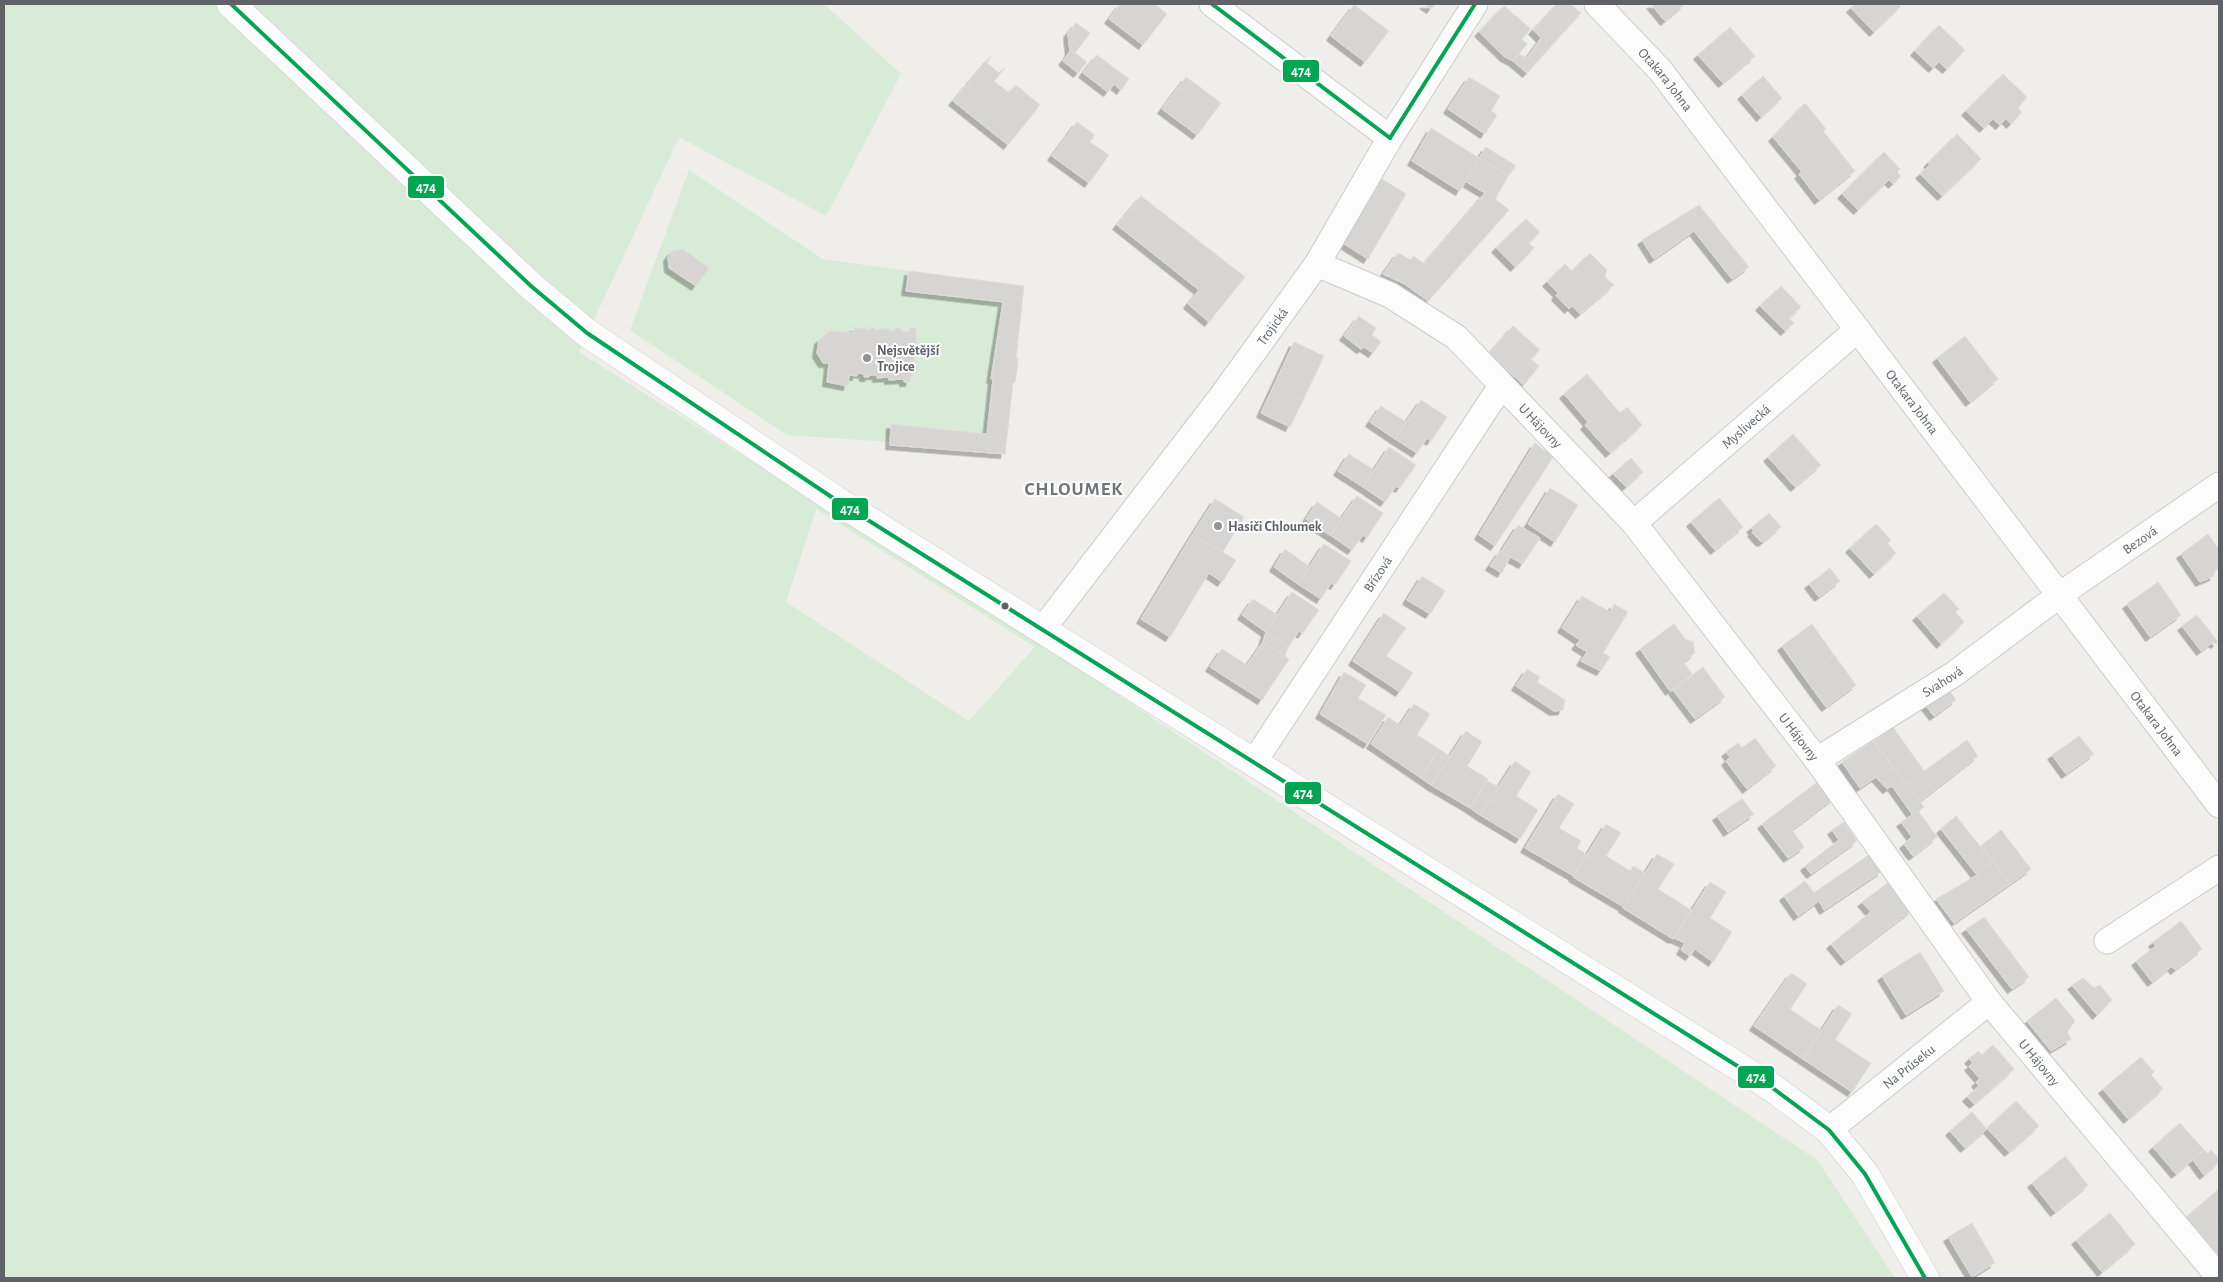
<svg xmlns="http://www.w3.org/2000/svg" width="2223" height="1282" font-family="'Alegreya Sans',sans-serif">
	<defs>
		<filter id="shadow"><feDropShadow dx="-4.5" dy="4.5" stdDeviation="0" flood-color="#0004"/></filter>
	</defs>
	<rect width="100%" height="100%" fill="#efeeea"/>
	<g fill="#d8ebd6" fill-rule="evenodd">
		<path d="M4,4H824L901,74L826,216L679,137L579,352L1055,653L1817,1160L1895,1278H4ZM816,509L1035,647L969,721L786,602Z"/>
		<path d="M689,170L823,259L909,271L906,291L1003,302L991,378L993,379L987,434L891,424L890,442L787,435L630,330ZM683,249L709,268L696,286L669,268L668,258L672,251ZM855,327L870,330V327L875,328V330L888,328V330L895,331V328H901V331L916,328V344L910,382H904V379L889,380V377L877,378V375H870L869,377H864V374L857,373L856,376L849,375L827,382L829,363H823L817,353L819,340L830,331L854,333Z"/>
	</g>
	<g fill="#d6d5d3" stroke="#deddd9" filter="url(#shadow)">
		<path d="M1120,4H1154L1167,14L1143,45L1109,19Z"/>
		<path d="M1424,4H1435L1431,9Z"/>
		<path d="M1557,4H1570L1581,13L1527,73L1513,61L1519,54L1527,58L1541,38L1533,30Z"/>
		<path d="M1651,4H1685L1665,21Z"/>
		<path d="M1855,4H1899L1901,6L1874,32L1851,8Z"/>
		<path d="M1354,5L1389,31L1365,62L1331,36Z"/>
		<path d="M1504,6L1531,29L1521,39L1527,44L1513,61L1505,57L1479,32Z"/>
		<path d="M1076,23L1090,33L1075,53L1070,52L1068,33Z"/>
		<path d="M1939,25L1965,50L1947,69L1939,62L1933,68L1915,51Z"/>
		<path d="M1730,27L1755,56L1723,83L1698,55Z"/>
		<path d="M1071,50L1087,62L1078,73L1063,61Z"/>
		<path d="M1097,55L1129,79L1121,90L1114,84L1108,92L1083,73Z"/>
		<path d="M991,56L987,63L999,73L1005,68L994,81L1009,93L1016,85L1040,105L1008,145L953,101Z"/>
		<path d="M2003,74L2027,97L2018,108L2022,112L2011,124L2006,119L2000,125L1993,119L1984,128L1966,111Z"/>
		<path d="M1763,76L1782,98L1761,117L1742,95Z"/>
		<path d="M1186,77L1221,103L1197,135L1162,109Z"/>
		<path d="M1469,77L1500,96L1491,111L1497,115L1485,134L1448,109Z"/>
		<path d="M1805,103L1826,129L1823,131L1855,171L1819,200L1799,174L1802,172L1773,137Z"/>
		<path d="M1077,122L1095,135L1090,142L1109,155L1089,183L1052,156Z"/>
		<path d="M1431,128L1479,158L1460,191L1412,161Z"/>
		<path d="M1957,134L1981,159L1942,196L1920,174L1930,165L1928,163Z"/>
		<path d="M1486,147L1516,166L1508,176L1479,158Z"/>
		<path d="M1884,152L1900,169L1897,172L1901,176L1893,184L1889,180L1858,210L1842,194Z"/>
		<path d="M1479,158L1508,176L1495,199L1509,210L1428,301L1405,284L1383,274L1398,253L1410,260L1414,256L1424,264L1485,193L1465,181Z"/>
		<path d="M1382,179L1406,194L1368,259L1343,243Z"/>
		<path d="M1141,196L1245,277L1209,322L1188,304L1199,290L1117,225Z"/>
		<path d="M1699,205L1749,267L1732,279L1694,231L1654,259L1642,240Z"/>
		<path d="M1526,219L1540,232L1529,243L1534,248L1515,267L1496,248Z"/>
		<path d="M683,249L709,268L696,286L669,268L668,257L672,251Z"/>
		<path d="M1590,253L1607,270L1605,277L1614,285L1580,314L1572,306L1569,309L1556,296L1558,293L1547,282L1565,264L1572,271Z"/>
		<path d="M909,271L1024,286L1016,358H1018L1017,370L1015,382L1013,383L1005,454L890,445L891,424L987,434L993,379H991L1003,302L906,291Z"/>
		<path d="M1781,286L1801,307L1789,318L1794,323L1785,331L1760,306Z"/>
		<path d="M1359,316L1376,328L1372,335L1381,342L1373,353L1364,347L1361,349L1344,336Z"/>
		<path d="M1513,326L1540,350L1530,359L1539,366L1524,385L1489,354Z"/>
		<path d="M854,327L870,330V327L875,328V330L888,328V330L895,331V328H901V331H909V328H916V344L910,382H904V379L889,380V377L877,378V375H870L869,377H864V374L857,373V376L849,375L848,386L827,382L829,363H823L817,353L819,340L830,331L854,333Z"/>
		<path d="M1965,336L1998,379L1970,402L1937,358Z"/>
		<path d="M1294,342L1324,356L1290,427L1261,413Z"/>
		<path d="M1587,374L1620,413L1627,407L1642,425L1610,453L1585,425L1588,422L1564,394Z"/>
		<path d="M1421,400L1447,417L1431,441L1427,438L1417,453L1395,439Z"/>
		<path d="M1381,406L1406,422L1395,439L1370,422Z"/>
		<path d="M1793,434L1821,465L1795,487L1768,457Z"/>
		<path d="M1535,443L1553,457L1495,546L1479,535Z"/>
		<path d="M1389,447L1416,465L1400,488L1396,486L1385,502L1363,487Z"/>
		<path d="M1349,454L1374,470L1363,487L1338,471Z"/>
		<path d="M1631,458L1643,472L1626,487L1613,474Z"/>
		<path d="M1550,488L1578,505L1555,542L1528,524Z"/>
		<path d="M1357,496L1383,513L1367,538L1363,535L1352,550L1330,535Z"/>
		<path d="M1719,498L1743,527L1715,550L1691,522Z"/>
		<path d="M1215,499L1244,517L1222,553L1192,535Z"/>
		<path d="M1317,502L1342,519L1330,535L1306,519Z"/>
		<path d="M1769,513L1781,527L1763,542L1760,541L1752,532L1754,531L1751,528Z"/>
		<path d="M1876,524L1891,540L1887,543L1896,553L1874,574L1850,548Z"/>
		<path d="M1518,525L1540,538L1523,564L1501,552Z"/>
		<path d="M2208,534L2219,549V568L2214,571V576L2200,582L2181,554Z"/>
		<path d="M1192,535L1236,560L1222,582L1209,573L1170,637L1141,619Z"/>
		<path d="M1324,544L1351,561L1335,585L1331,583L1321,599L1298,584Z"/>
		<path d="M1285,549L1310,567L1298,584L1274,567Z"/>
		<path d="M1500,551L1510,557L1502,573L1490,566Z"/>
		<path d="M1830,568L1840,581L1819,597L1809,584Z"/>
		<path d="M1422,576L1445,591L1430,614L1407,600Z"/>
		<path d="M2158,582L2181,615L2150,637L2127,604Z"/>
		<path d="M1292,592L1319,610L1302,634L1299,631L1288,647L1266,632Z"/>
		<path d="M1944,593L1959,609L1955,612L1964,622L1941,644L1917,616Z"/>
		<path d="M1582,596L1610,612L1614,604L1628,612L1603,653L1610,657L1601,671L1581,661L1587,652L1576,645L1580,640L1562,628Z"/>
		<path d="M1253,599L1277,615L1266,632L1242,615Z"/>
		<path d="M1384,613L1406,628L1386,656L1413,673L1400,692L1353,661Z"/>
		<path d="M2197,615L2218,642L2215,644L2213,642L2201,651L2182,626Z"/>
		<path d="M1674,624L1685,639L1693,642L1695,653L1683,662L1692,674L1670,691L1640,649Z"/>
		<path d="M1812,624L1834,655L1804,677L1782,646Z"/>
		<path d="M1266,632L1288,647L1285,656L1263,642Z"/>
		<path d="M1263,642L1289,659L1262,700L1210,667L1222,649L1247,665Z"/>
		<path d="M1834,655L1856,685L1826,707L1804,677Z"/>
		<path d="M1703,667L1725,697L1695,719L1673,690Z"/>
		<path d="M1527,669L1540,677L1537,682L1565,700L1563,710L1554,711L1516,686Z"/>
		<path d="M1344,672L1366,685L1358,698L1386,715L1368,744L1320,714Z"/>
		<path d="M1946,686L1956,700L1934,716L1923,702Z"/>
		<path d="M1414,704L1430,714L1417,735L1439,749L1421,778L1371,744L1388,717L1400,725Z"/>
		<path d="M1893,727L1924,771L1967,740L1978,756L1919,802L1874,741Z"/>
		<path d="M1466,731L1482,742L1467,766L1488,779L1470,808L1431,785Z"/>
		<path d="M2079,736L2094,754L2066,774L2052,755Z"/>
		<path d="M1755,738L1776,766L1747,789L1726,761L1730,757L1726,752L1738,743L1742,748Z"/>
		<path d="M1873,741L1924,807L1918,812L1912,814L1892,786L1887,789L1876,777L1860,788L1842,762Z"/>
		<path d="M1439,749L1450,757L1431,785L1421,778Z"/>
		<path d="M1515,761L1531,772L1516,796L1538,810L1520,839L1480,815Z"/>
		<path d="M1820,780L1834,798L1792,830L1804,847L1788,858L1762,824Z"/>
		<path d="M1487,781L1499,787L1480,815L1470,808Z"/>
		<path d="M1558,794L1574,804L1559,828L1581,841L1577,848L1587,855L1574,876L1525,848Z"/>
		<path d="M1742,799L1754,814L1728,832L1717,816Z"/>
		<path d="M1918,811L1937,837L1913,856L1904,844L1912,837L1901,822Z"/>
		<path d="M1956,816L1992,861L1977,875L1941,829Z"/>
		<path d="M1844,822L1857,841L1811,874L1805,866L1839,840L1832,830Z"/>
		<path d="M1606,824L1621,833L1606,856L1630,871L1633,866L1645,873L1624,907L1573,877Z"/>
		<path d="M2001,830L2031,869L2010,884L1981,846Z"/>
		<path d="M1657,854L1674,864L1658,889L1691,910L1673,939L1623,908Z"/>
		<path d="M1870,854L1882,871L1824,910L1819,901L1798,916L1784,896L1805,881L1814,893Z"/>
		<path d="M1992,861L2010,884L1954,923L1936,899L1977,875Z"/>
		<path d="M1710,882L1726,892L1710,918L1732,932L1713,962L1695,949L1690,956L1681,950L1685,943L1674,938Z"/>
		<path d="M1889,882L1912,910L1845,961L1831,944L1871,912L1862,902Z"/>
		<path d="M1984,917L2029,977L2012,989L1966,929Z"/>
		<path d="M2181,921L2202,949L2175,970L2172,966L2152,982L2136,961L2156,946L2153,942Z"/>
		<path d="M1920,952L1944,991L1906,1015L1882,976Z"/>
		<path d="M1791,973L1807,984L1790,1009L1821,1030L1803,1059L1754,1026Z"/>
		<path d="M2083,978L2094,988L2100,985L2112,1000L2097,1015L2072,985Z"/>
		<path d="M2056,998L2075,1021L2067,1032L2071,1039L2051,1051L2027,1021Z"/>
		<path d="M1838,1005L1852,1014L1835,1040L1871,1063L1852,1092L1803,1059Z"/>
		<path d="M1993,1045L2014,1069L1974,1104L1967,1097L1979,1086L1976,1082L1980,1079L1969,1066L1973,1063L1969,1059L1978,1051L1982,1055Z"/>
		<path d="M2141,1057L2154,1072L2151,1075L2163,1089L2128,1119L2103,1089Z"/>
		<path d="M2016,1101L2039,1126L2009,1152L1987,1128Z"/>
		<path d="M1972,1112L1987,1129L1965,1148L1950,1131Z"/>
		<path d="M2180,1123L2204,1150L2176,1174L2153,1147Z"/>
		<path d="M2204,1150L2208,1154L2211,1150L2219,1159V1162L2204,1175L2193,1160Z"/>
		<path d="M2065,1156L2088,1185L2055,1212L2032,1183Z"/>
		<path d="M2219,1189V1218L2217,1220L2219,1223V1255L2186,1217Z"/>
		<path d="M2110,1213L2135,1244L2102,1272L2076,1240Z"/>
		<path d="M1972,1223L1995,1263L1972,1277L1948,1237Z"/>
	</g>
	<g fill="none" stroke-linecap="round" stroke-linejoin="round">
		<g stroke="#cbcccc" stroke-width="27">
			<g id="minor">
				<path d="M1212,4L1390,138"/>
				<path id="s1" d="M1597,4L1660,70L2219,805"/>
				<path id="s2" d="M1317,264L1390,295L1456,337L1634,523L1817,760L1989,1002L2219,1277"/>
				<path id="s3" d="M1634,523L1857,330"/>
				<path id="s4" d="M1042,630L1221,397L1317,264L1390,138L1475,4"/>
				<path id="s5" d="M1817,760L1954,674L2061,594L2219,485"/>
				<path id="s6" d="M1254,762L1501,386"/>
				<path d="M2107,941L2219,868"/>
				<path id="s7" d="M1829,1130L1989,1002"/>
			</g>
		</g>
		<g stroke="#cbcccc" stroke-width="29">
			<path id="tertiary" d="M231,4L531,286L587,333L836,500L1774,1089L1829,1130L1865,1174L1925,1278"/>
		</g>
		<use href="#minor" stroke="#fdfcfc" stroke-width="25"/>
		<use href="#tertiary" stroke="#fdfcfc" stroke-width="28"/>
		<g stroke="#fff" stroke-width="8">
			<g id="bus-1">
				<path d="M231,4L531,286L587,333L836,500L1774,1089L1829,1130L1865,1174L1925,1278"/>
				<path d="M1212,4L1390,138"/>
				<path d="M1390,138L1475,4"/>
			</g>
		</g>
		<use href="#bus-1" stroke="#00a651" stroke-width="4"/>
	</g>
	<g fill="#919496" stroke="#fff" stroke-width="2">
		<circle cx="867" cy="358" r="5"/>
		<circle cx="1218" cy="526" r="5"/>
	</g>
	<circle fill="#5f6368" stroke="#fff" stroke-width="2" cx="1005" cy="606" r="4.5"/>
	<g text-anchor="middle" stroke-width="4" stroke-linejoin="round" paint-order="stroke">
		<g font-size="14" fill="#5f6368" stroke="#fff">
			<text dy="5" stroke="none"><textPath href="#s1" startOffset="102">Otakara Johna</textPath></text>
			<text dy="5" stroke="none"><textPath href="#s4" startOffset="381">Trojická</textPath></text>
			<text dy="5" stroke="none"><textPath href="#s1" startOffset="508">Otakara Johna</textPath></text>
			<text dy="5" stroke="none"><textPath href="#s2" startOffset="280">U Hájovny</textPath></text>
			<text dy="5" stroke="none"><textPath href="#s3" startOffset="148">Myslivecká</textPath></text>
			<text dy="5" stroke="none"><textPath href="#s5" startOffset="391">Bezová</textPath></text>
			<text dy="5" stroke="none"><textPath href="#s6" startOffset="225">Břízová</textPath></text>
			<text dy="5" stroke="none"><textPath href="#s5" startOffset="148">Svahová</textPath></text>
			<text dy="5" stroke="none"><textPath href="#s1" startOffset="912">Otakara Johna</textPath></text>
			<text dy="5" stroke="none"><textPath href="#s2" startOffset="685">U Hájovny</textPath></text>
			<text dy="5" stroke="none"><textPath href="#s2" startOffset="1090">U Hájovny</textPath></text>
			<text dy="5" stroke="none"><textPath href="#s7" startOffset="102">Na Průseku</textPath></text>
		</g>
		<g font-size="14" font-weight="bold" fill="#5f6368" stroke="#fff" text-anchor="start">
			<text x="877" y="355">Nejsvětější<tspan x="877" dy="16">Trojice</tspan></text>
			<text x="1228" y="531">Hasiči Chloumek</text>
		</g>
		<g font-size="19" font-weight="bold" letter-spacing="1" fill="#70757a" stroke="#fff">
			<text x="1074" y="495">CHLOUMEK</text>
		</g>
	</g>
	<g stroke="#fff" stroke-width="2">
		<rect x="1282" y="59" width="38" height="24" rx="5" fill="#00a651"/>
		<rect x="407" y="175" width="38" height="24" rx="5" fill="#00a651"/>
		<rect x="831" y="497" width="38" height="24" rx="5" fill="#00a651"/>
		<rect x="1284" y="781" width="38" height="24" rx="5" fill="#00a651"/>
		<rect x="1737" y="1065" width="38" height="24" rx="5" fill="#00a651"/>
	</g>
	<g font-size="14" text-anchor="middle" font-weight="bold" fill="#fff">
		<text x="1301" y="76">474</text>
		<text x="426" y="192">474</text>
		<text x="850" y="514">474</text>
		<text x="1303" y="798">474</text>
		<text x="1756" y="1082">474</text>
	</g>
	<rect width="2223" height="1282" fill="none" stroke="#5f6368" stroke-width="10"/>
</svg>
